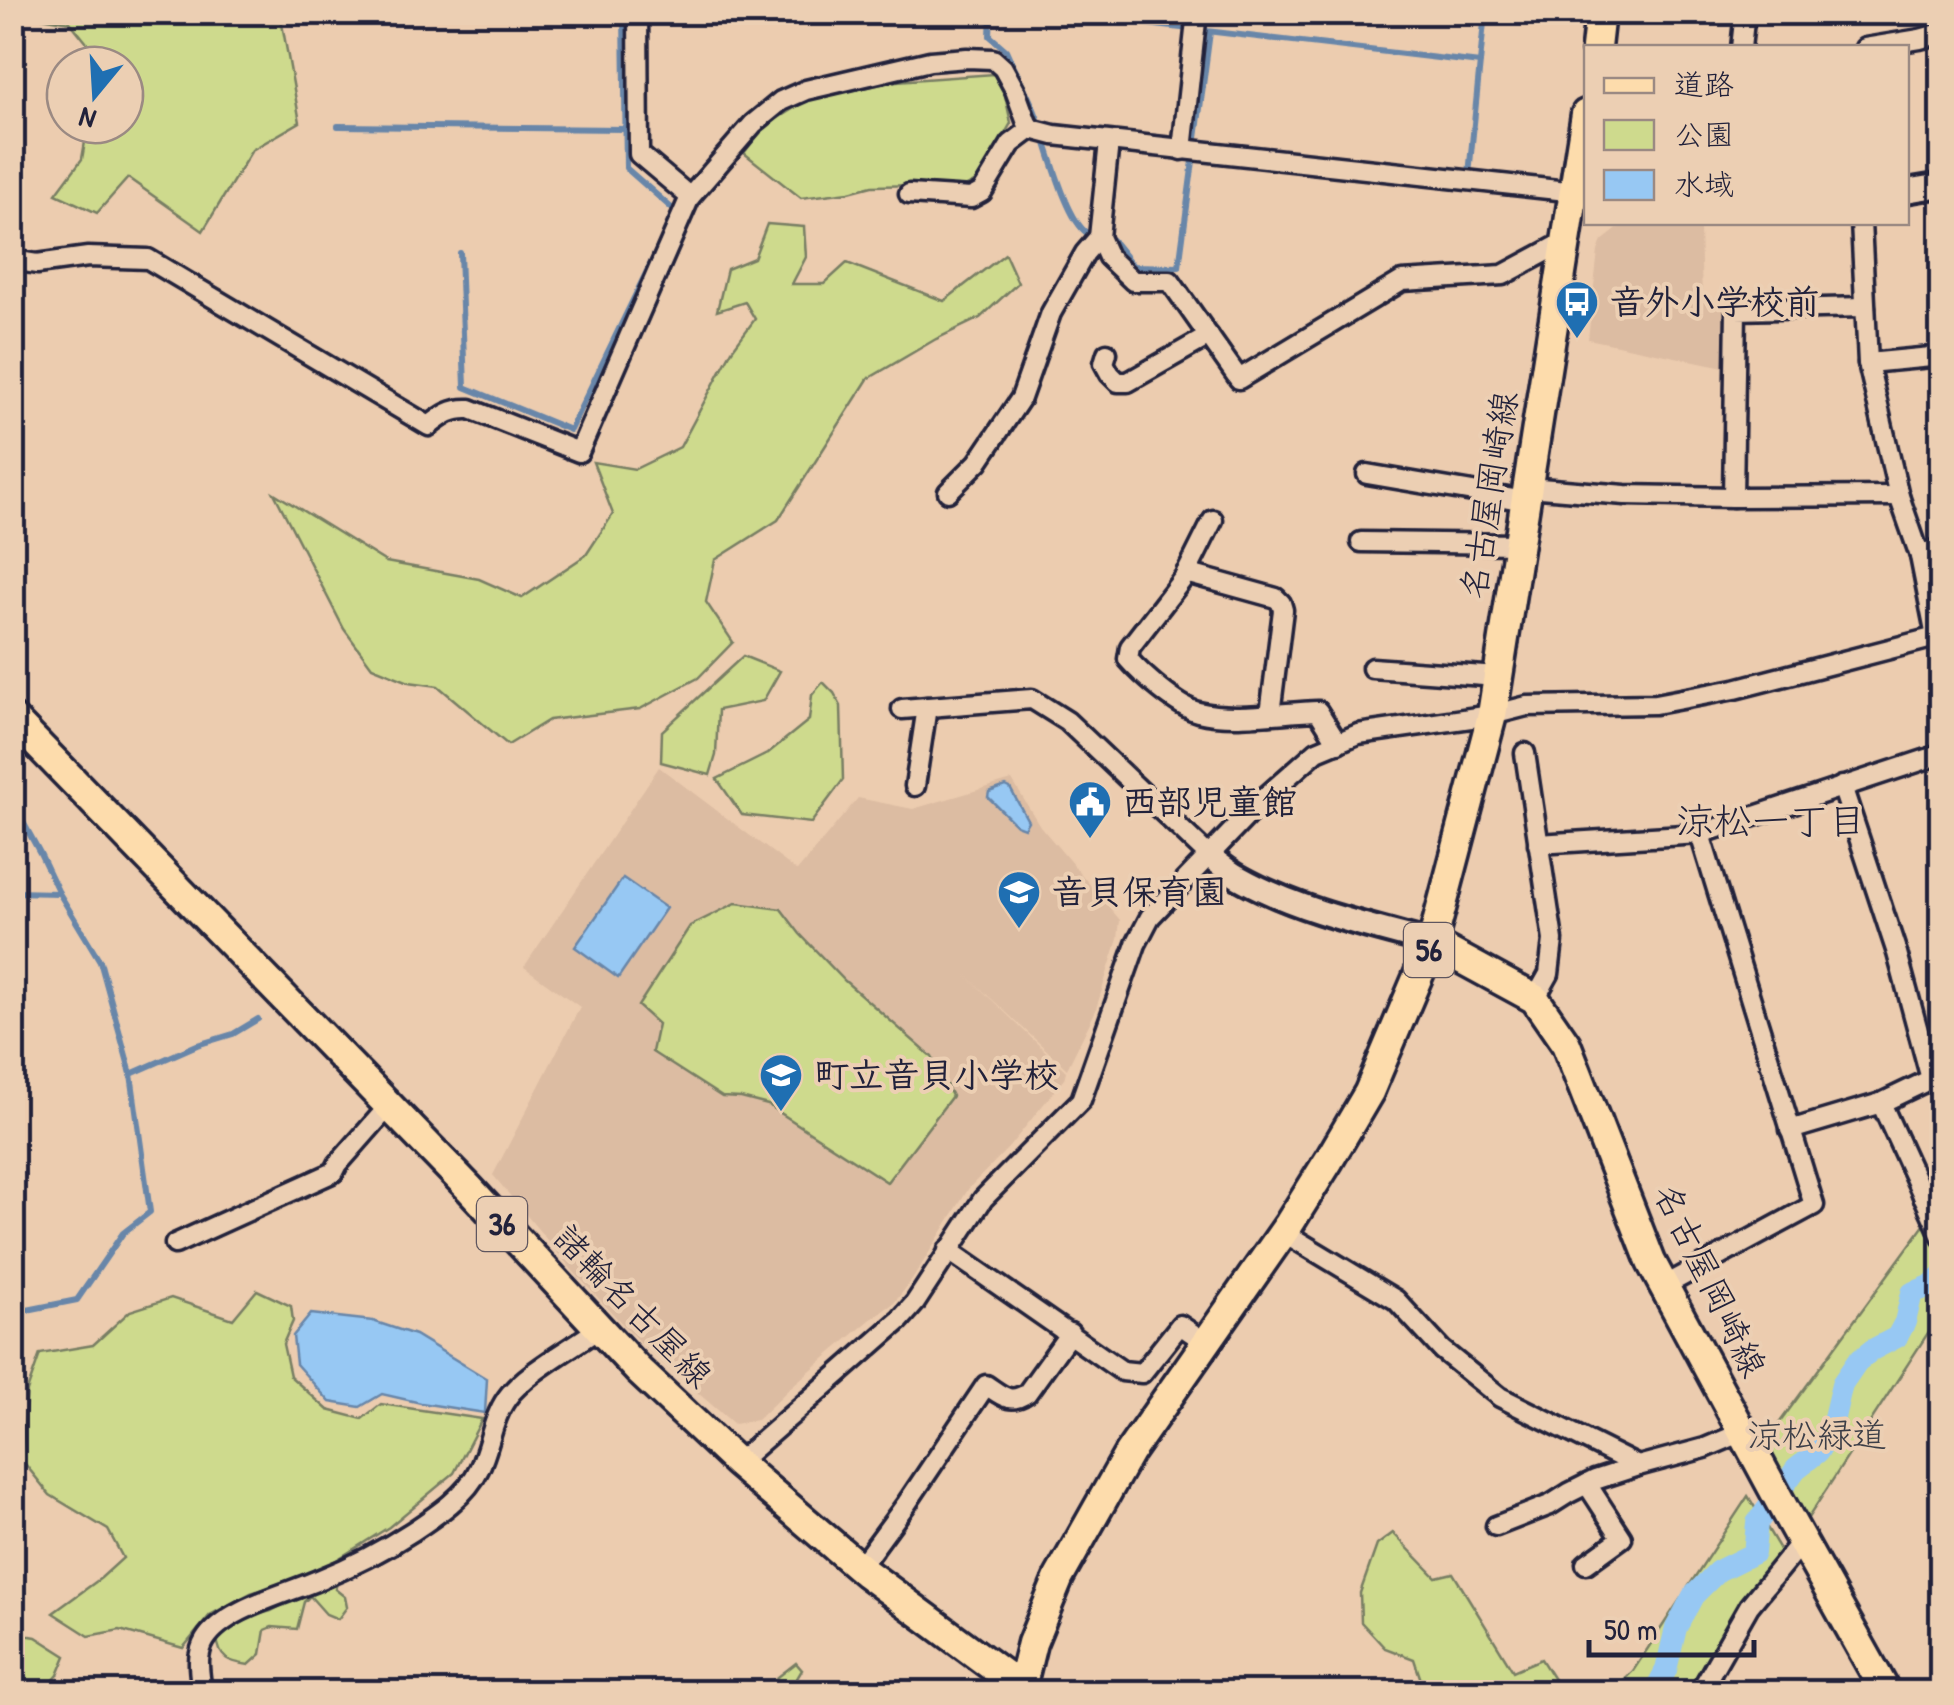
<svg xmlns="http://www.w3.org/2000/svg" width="1954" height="1705" font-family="'Patrick Hand','Klee One',sans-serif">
	<rect width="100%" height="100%" fill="#ecccaf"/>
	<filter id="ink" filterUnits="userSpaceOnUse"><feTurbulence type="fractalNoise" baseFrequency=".01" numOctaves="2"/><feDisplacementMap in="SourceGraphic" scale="20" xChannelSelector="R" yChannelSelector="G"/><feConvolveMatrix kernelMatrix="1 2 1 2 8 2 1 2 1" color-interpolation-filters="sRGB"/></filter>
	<g filter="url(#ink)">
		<g fill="#dcbca2">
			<path d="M1625,223L1700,229L1702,298L1724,300V367L1588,339L1598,251L1602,241Z"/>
			<path d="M659,767L797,871L858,798L913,809L1012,780L1040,826L1120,920L1118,939L1095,1012L1067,1069L966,975L1066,1071L1064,1079L1009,1147L969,1188L912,1280L894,1303L870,1320L792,1386L757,1420L734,1424L640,1343L572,1270L493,1175L580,1007L524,967Z"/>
		</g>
		<g fill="#ceda8d" stroke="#787e64" stroke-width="2.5">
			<path d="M19,13H280L300,122L252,150L203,231L128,178L97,213L56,194L82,159L88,125H125V65H98L99,58L70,22Z"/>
			<path d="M994,74L1004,91L1011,123L995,151L985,176L963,188L922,185L872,186L849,192L801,198L744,153L764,127L807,100L896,81Z"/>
			<path d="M767,224L804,227L806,257L792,284H824L847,263L944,301L1005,254L1018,283L980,318L936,339L868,379L778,520L715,560L706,602L733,642L698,678L640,709L549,720L508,745L438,686L409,682L372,667L344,629L274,493L386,562L479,579L522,598L586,555L613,514L593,462L635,469L680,447L732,350L755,319L745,302L717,311L727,269L754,258Z"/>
			<path d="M743,656L780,671L763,701L718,710L716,755L710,775L661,762L662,731Z"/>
			<path d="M823,682L834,693L841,706L843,780L811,823L742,815L717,779L767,754L809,720L812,695Z"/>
			<path d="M736,903L781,909L800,934L845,981L932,1057L952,1096L887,1182L768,1105L741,1098L722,1097L652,1052L658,1024L638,1006L690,926Z"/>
			<path d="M1941,1202V1313L1808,1518L1764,1444Z"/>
			<path d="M257,1290L291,1306L293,1321L283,1344L290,1376L328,1410L362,1419L381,1404L482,1419L454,1473L389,1527L314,1574L251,1593L210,1615L183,1648L120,1630L89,1636L53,1613L101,1578L123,1558L108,1530L50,1495L21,1459L27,1391L40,1354L93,1345L130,1311L171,1298L233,1319Z"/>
			<path d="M1748,1496L1781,1551L1779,1560L1740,1610L1690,1692H1611L1633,1671Z"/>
			<path d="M1393,1533L1436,1577L1453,1573L1513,1671L1541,1659L1555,1681L1574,1691L1573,1692H1425L1414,1659L1385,1648L1361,1622L1360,1593L1377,1545Z"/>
			<path d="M339,1578L335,1589L345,1597L347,1607L338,1619L326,1614L310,1596L304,1602L297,1629L272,1627L265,1630L261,1654L249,1665C228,1662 219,1659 217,1637L235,1621L271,1611L309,1591Z"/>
			<path d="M13,1633L36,1637L66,1656L58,1675L43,1692H13Z"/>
			<path d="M796,1663L802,1670L789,1692H765V1687Z"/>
		</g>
		<g fill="#97c8f3" stroke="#6886a9" stroke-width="2.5">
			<path d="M1006,786L1010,788L1028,821L1024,828L1016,825L988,797L989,792Z"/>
			<path d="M623,878L666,908L618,978L575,947Z"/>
			<path d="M311,1314L373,1321L415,1335L487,1379L485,1413L421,1403L382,1394L360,1407L330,1402L296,1364L293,1336Z"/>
		</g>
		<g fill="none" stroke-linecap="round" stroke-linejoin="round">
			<g stroke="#6886a9" stroke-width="6">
				<path d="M624,12L626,168L676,212L673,218"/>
				<path d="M991,12L990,36L1006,50L1010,59C1019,78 1030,97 1037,117C1048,144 1065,218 1087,233"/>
				<path d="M1045,12L1480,63"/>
				<path d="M338,126L625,129"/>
				<path d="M1469,174L1485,12"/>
				<path d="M1112,240L1133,266L1179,267L1210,32"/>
				<path d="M460,253L465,387L570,430L663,238"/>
				<path d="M12,802L40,853L59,893L100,961L131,1074L150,1212L123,1233L77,1300L12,1313"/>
				<path d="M12,892L59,893"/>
				<path d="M131,1074L197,1045L233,1034L258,1019"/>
			</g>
			<path stroke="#97c8f3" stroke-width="22" d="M1654,1692L1666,1670L1676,1628L1693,1596L1718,1571L1754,1553L1757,1523L1796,1469L1818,1452L1831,1430L1842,1384L1857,1362L1872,1350L1897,1337L1905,1322L1912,1293L1930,1286L1942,1276"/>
			<g stroke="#22223b" stroke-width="25">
				<g id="minor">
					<path d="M638,12L639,154L690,197"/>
					<path d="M1741,48L1745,12"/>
					<path d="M1865,48L1920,39L1942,33"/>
					<path d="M1109,142L1099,237L1108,257L1133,281H1170L1239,379L1402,281L1503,275L1568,240"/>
					<path d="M1182,150L1197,12"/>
					<path d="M909,194L971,198L982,192L1011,144L1031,129"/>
					<path d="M1861,222L1868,363L1899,496L1920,556L1936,637L1942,654"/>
					<path d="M12,260L37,264L88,257L148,259L429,426C443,415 452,408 470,409L579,452L690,197L753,124L781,101L806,90L930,61L967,58L993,59L1003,68L1015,90L1027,123L1031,129L1054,135L1576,192"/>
					<path d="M1107,353L1104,363L1110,374L1118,382H1128L1209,336"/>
					<path d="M1868,363L1942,356"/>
					<path d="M1367,474L1526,501"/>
					<path d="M1528,487L1625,495L1733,497L1899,496"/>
					<path d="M948,492L978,462L1021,398L1051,313L1085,253L1099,237"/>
					<path d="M1733,497L1736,310L1865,307"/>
					<path d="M1213,520L1185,576L1130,647L1128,659C1141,674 1178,707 1198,712C1232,721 1282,712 1318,711L1338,743"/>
					<path d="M1361,542L1519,544"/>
					<path d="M1920,556L1942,547"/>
					<path d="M1186,573L1276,598L1281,603L1283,610L1270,714"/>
					<path d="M1372,668L1498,677"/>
					<path d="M902,709L1032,699L1067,721L1208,855"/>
					<path d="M1525,753L1553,940L1549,974L1535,999"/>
					<path d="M915,786L927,707"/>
					<path d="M1538,844L1700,834L1942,754"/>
					<path d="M1881,1103L1942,1237"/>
					<path d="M1790,1130L1881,1103L1931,1079L1897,953L1842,786"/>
					<path d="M1923,1196L1942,1185"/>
					<path d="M1283,1232L1396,1300L1442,1350L1500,1397L1638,1466L1705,1448L1743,1432"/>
					<path d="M175,1244L334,1172L338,1164L389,1106"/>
					<path d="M948,1250L1122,1371L1142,1373L1180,1325L1205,1342"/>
					<path d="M1664,1286L1814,1205L1700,834"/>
					<path d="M737,1463L900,1320L915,1303L983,1199L1081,1100L1136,944L1150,917L1265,797L1317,751L1358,734L1492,715L1527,706L1655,704L1735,689L1936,637"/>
					<path d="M1496,1526L1550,1505L1569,1493L1595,1480L1638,1466"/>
					<path d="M1586,1564L1622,1538L1587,1484"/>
					<path d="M860,1567L907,1503L986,1385C1001,1395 1010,1405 1027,1393L1070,1333"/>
					<path d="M1707,1681L1723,1692"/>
					<path d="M202,1692C200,1675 195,1656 205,1640C224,1609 286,1594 318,1580C351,1567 384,1550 413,1531C437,1515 467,1495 479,1469C490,1447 492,1419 507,1398C525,1373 572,1348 598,1329"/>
					<path d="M1700,1692L1749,1606L1803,1540"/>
				</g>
			</g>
			<g stroke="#22223b" stroke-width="30">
				<g id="tertiary">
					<path d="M1906,191L1942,185"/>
					<path d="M1208,855C1218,863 1229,872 1240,878C1297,910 1369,926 1432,943"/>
				</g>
			</g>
			<g stroke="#22223b" stroke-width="35">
				<g id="primary">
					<path d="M1596,48L1600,12"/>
					<path d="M12,718L469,1188L639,1371L737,1463L866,1573L1027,1692"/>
					<path d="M1432,943L1535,999L1566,1044L1651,1262L1790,1520L1886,1692"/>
					<path d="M1020,1692L1032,1643L1059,1577L1129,1453L1289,1224L1329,1160L1369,1092L1432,943L1492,715L1586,114"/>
				</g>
			</g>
			<use href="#minor" stroke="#eccfb3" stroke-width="18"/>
			<use href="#tertiary" stroke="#eccfb3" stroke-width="22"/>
			<use href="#primary" stroke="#fddcac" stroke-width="28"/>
		</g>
	</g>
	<defs>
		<g id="bus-pin" transform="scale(2.25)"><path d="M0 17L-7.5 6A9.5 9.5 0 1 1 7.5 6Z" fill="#1f6fb2" stroke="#eccfb3"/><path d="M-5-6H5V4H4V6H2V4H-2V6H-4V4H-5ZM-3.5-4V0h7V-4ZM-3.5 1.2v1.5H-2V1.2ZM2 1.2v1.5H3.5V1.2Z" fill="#fff"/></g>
		<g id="civic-pin" transform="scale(2.25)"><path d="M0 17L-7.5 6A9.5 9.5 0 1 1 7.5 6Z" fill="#1f6fb2" stroke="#eccfb3"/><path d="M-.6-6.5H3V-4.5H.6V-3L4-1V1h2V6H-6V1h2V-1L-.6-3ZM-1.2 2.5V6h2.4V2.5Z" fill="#fff"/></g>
		<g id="school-pin" transform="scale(2.25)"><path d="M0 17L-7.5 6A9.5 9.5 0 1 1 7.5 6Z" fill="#1f6fb2" stroke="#eccfb3"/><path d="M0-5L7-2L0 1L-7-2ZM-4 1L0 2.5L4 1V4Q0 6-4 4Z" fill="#fff"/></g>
	</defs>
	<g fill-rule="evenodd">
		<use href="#bus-pin" x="1577" y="302"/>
		<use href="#civic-pin" x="1090" y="802"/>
		<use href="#school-pin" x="1019" y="892"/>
		<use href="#school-pin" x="781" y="1075"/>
	</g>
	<g text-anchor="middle" stroke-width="8" stroke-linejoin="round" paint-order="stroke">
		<g fill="#eccfb3" stroke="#5f565f" stroke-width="2.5">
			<rect x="1404" y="923" width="50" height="54" rx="8"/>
			<rect x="477" y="1197" width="50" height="54" rx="8"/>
		</g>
		<g font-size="32" font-weight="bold" fill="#22223b">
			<text x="1429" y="961">56</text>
			<text x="502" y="1235">36</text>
		</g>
		<g font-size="35" font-weight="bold" fill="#22223b" stroke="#eccfb3" text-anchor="start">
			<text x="1610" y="314">音外小学校前</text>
			<text x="1122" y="814">西部児童館</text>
			<text x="1052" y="904">音貝保育園</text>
			<text x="814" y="1087">町立音貝小学校</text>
		</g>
		<g font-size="35" fill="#22223b" stroke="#eccfb3">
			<text transform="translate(1489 495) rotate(-81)" y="12">名古屋岡崎線</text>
			<text transform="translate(1710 1280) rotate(64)" y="12">名古屋岡崎線</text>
			<text transform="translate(633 1306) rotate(46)" y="12">諸輪名古屋線</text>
		</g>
		<g font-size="35" fill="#3c3e47" stroke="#eccfb3">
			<text x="1817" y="1447">涼松緑道</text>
		</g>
		<g font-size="38" fill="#22223b" stroke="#eccfb3">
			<text x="1771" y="834">涼松一丁目</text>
		</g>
	</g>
	<rect width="1954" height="1705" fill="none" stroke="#eccfb3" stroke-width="50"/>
	<rect x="25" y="25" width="1904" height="1655" fill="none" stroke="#22223b" stroke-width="4" filter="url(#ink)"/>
	<rect x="1584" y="45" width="325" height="180" fill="#eccfb3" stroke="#9b8a83" stroke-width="2.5"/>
	<rect x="1604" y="78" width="50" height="15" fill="#fddcac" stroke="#9b8a83" stroke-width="2.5"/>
	<text x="1674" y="95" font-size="30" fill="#22223b">道路</text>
	<rect x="1604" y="120" width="50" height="30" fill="#ceda8d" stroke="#9b8a83" stroke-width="2.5"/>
	<text x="1674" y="145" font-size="30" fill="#22223b">公園</text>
	<rect x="1604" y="170" width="50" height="30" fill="#97c8f3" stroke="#9b8a83" stroke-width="2.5"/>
	<text x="1674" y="195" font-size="30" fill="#22223b">水域</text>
	<g transform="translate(95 95) rotate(198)"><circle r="48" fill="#eccfb3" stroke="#9b8a83" stroke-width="2.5"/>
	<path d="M0-8L18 38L0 25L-18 38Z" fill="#1f6fb2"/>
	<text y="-15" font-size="28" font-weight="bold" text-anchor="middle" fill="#22223b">N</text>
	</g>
	<path d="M1589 1640v15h165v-15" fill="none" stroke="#22223b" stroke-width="5"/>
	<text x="1604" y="1640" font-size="30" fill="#22223b" stroke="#eccfb3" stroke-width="8" paint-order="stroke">50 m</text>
</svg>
